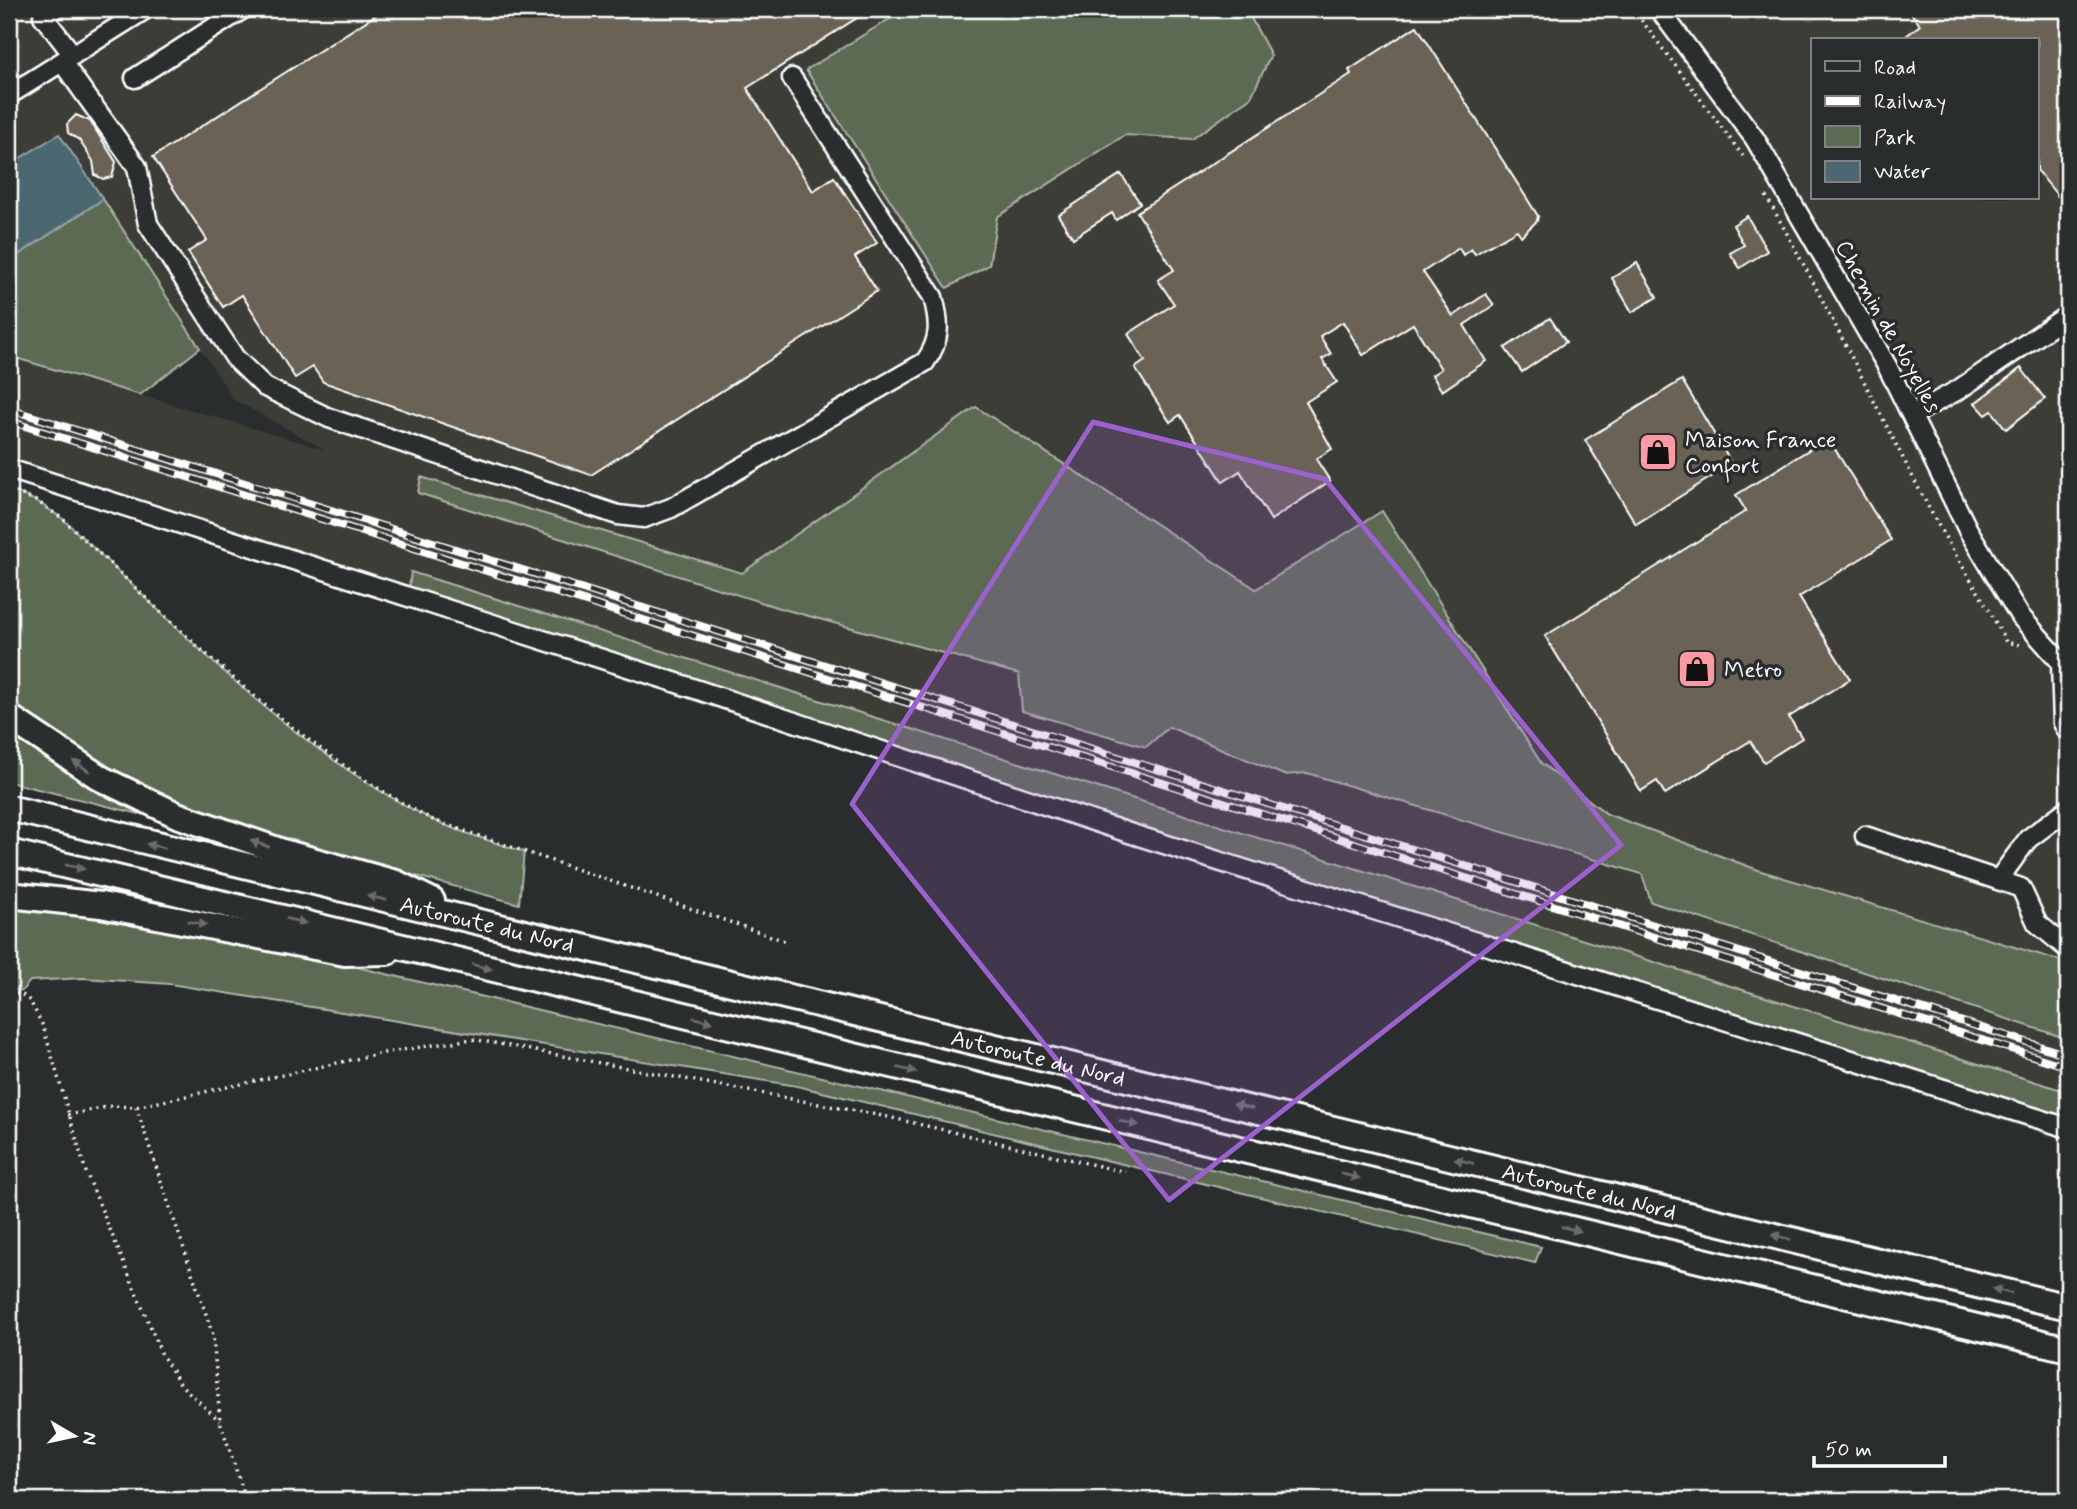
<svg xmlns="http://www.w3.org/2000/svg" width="2077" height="1509" font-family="Mynerve,sans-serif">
	<rect width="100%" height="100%" fill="#2a2d2e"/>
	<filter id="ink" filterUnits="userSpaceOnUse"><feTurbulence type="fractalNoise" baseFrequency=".0143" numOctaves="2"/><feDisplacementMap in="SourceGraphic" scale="14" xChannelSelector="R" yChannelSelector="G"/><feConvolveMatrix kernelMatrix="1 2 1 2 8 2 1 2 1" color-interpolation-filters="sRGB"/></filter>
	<g filter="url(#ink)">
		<path fill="#3e3e39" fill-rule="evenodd" d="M9,9H906L806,70L989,265L997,217L1125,135L1192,139L1271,55L1246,9H2068V1142L1256,884L9,480V356L326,450L234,400L59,134L9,165ZM1813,40H2037V198H1813ZM976,407L1257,589L1382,511L1541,763L1607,814L1750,866L743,573Z"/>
		<g fill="#5b6a52" stroke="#adb4a8" stroke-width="2">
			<path d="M906,9H1246L1271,55L1251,97L1192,139L1125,135L997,217L989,265L947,288L806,70Z"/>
			<path d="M103,199L200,348L140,395L9,356V248L15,257Z"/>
			<path d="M976,407L1256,589L1382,511L1541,763L1607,814L1761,871L2068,963V1039L1651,902L1642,874L1307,773L1284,775L1169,727L1146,747L1022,711L1019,674L776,607L418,493L421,477L742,573Z"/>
			<path d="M9,489L38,502L63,519C177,626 288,747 429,818C459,833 493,841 524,852L519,904L211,820L109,771L9,700Z"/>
			<path d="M411,572L2068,1092V1127L408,597Z"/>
			<path d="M9,730L141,812L139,814L9,782Z"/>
			<path d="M9,906C122,915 233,941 344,964L1541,1247L1535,1263L797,1086L170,984L83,978L30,981L22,991L9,989Z"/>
		</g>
		<path fill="#4c6771" stroke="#94a4aa" stroke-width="2" d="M59,134L103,199L15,257L9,248V165Z"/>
		<g fill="#6b6454" stroke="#fff" stroke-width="2">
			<path d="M385,9H871L747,88L813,191L834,177L877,243L855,257L877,291L591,475L323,382L313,367L295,378L242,295L223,307L188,252L207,240L153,157Z"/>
			<path d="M1908,9H2068V209L2037,170V40H1901L1920,25Z"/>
			<path d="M1417,26L1538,216L1537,221L1521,236L1517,230L1475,254L1471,249L1463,255L1459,248L1423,272L1453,316L1486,294L1494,305L1464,325L1486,361L1442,391L1432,375L1441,369L1413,324L1363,355L1343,322L1320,336L1331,354L1322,359L1337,382L1306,402L1332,449L1316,459L1330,481L1271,520L1240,471L1223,482L1180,415L1170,422L1135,368L1145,361L1128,334L1174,304L1158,280L1174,270L1137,212L1351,74L1349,70Z"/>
			<path d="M76,115L90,121L116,162L112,177L103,179L95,175L93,161L79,140L68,133L67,124Z"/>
			<path d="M1121,174L1140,203L1116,220L1112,213L1073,238L1058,215Z"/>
			<path d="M1747,216L1767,251L1740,268L1730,253L1744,245L1733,225Z"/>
			<path d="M1637,263L1657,297L1632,312L1612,278Z"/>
			<path d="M1550,318L1566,342L1522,372L1505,348Z"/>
			<path d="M2021,368L2045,399L2006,429L1992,411L1986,415L1975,403Z"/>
			<path d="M1682,380L1732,464L1636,524L1585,440Z"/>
			<path d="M1828,438L1891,540L1799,597L1850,679L1789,717L1802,738L1764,762L1750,741L1665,794L1657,781L1641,791L1545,636L1746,511L1736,495Z"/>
		</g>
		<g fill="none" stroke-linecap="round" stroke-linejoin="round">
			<g stroke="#fff" stroke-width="23">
				<g id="minor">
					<path d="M55,9L43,16L73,55"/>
					<path d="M1659,9L1755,139L1887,366L1968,530L2020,616L2068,670"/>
					<path d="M62,62L137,167L148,224L235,358L265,387L329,418L618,515L644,518L671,508L925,362C941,340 940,323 933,297L792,78"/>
					<path d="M135,78L243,9"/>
					<path d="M9,95L146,9"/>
					<path d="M1912,415L1958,390L2068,315"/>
					<path d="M9,469L671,681L1129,833L2068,1128"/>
					<path d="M2061,663L2063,723L2068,732"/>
					<path d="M1865,836L1998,880L2028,839L2068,809"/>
					<path d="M1998,880L2021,888L2037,923L2068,949"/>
				</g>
			</g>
			<g stroke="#fff" stroke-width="30">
				<g id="highway">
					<path d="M9,717L102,779L177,815L283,852L396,883L432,901"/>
					<path id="s1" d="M9,808L2068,1307"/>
					<path d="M9,852L2068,1349"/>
					<path d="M9,895L101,905L345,953L387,952"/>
				</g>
			</g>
			<g stroke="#fff" stroke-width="3.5" stroke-dasharray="2 5" stroke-linecap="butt">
				<path d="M1633,9L1743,156"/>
				<path d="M1766,196C1824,298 1874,404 1929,508C1953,554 1983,596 2006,642L2023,646"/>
				<path d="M9,489L38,502L63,519C179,628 291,745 433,820L788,942"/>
				<path d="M9,994L20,993L30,1001L43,1026L86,1172L162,1355L181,1385L220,1421"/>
				<path d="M136,1107L213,1335L220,1421L246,1500"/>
				<path d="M68,1115L112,1106L136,1107L383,1053L472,1039L888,1117L1125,1172"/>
			</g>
			<use href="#minor" stroke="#2a2d2e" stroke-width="18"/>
			<use href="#highway" stroke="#2a2d2e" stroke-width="24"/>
			<g stroke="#fff" stroke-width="8">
				<g id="rail">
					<path d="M9,409L2068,1055"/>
					<path d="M9,421L2068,1067"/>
				</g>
			</g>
			<use href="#rail" stroke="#2a2d2e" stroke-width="5" stroke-dasharray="16" stroke-linecap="butt"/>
		</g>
		<defs><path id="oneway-solid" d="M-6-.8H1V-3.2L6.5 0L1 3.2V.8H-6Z" transform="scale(1.75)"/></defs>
		<g fill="#6a6c6d">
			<use href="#oneway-solid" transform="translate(81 766) rotate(-147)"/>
			<use href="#oneway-solid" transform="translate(260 844) rotate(-161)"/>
			<use href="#oneway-solid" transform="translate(156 846) rotate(-167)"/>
			<use href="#oneway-solid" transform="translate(75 867) rotate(13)"/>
			<use href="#oneway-solid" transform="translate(377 898) rotate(-167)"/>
			<use href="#oneway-solid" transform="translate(296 921) rotate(14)"/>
			<use href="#oneway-solid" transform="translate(197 923) rotate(12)"/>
			<use href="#oneway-solid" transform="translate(482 967) rotate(14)"/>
			<use href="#oneway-solid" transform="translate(703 1020) rotate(14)"/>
			<use href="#oneway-solid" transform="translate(907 1070) rotate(14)"/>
			<use href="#oneway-solid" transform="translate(1243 1106) rotate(-166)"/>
			<use href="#oneway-solid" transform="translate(1129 1123) rotate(13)"/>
			<use href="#oneway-solid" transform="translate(1464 1161) rotate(-166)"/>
			<use href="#oneway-solid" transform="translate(1350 1176) rotate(14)"/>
			<use href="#oneway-solid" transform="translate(1571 1229) rotate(14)"/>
			<use href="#oneway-solid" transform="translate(1781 1237) rotate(-166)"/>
			<use href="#oneway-solid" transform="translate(2002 1291) rotate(-166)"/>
		</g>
	</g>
	<path fill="#9c61cf" fill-opacity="0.2" stroke="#9c61cf" stroke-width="5" stroke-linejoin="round" d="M1093,422L1325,479L1621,845L1169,1200L852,804Z"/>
	<defs>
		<g id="shop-square" transform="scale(2.0125)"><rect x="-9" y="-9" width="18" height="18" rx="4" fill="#ff9aa2" stroke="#2a2d2e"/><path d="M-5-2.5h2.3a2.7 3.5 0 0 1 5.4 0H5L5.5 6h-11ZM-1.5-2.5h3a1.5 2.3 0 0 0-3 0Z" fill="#111"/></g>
	</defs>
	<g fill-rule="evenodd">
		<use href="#shop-square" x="1658" y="452"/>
		<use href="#shop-square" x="1697" y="669"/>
	</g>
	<g text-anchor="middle" stroke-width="7" stroke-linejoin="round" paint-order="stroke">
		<g font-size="23" fill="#fff" stroke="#2a2d2e">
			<text transform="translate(1889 326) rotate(61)" y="8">Chemin de Noyelles</text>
			<text dy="8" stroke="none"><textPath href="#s1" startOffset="492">Autoroute du Nord</textPath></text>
			<text dy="8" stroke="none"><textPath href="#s1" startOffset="1059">Autoroute du Nord</textPath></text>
			<text dy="8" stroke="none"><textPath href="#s1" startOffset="1626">Autoroute du Nord</textPath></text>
		</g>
		<g font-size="23" fill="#fff" stroke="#2a2d2e" text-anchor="start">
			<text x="1685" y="447">Maison France<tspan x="1685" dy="26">Confort</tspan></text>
			<text x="1724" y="677">Metro</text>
		</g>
	</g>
	<rect width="2077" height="1509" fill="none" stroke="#2a2d2e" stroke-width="35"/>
	<rect x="18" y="18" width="2042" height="1474" fill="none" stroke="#fff" stroke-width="2.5" filter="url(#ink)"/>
	<rect x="1811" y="38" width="228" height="161" fill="#2a2d2e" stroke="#7f8182" stroke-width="2"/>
	<rect x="1825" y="61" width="35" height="10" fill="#2a2d2e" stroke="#7f8182" stroke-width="2"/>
	<text x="1874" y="74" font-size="21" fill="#ffffff">Road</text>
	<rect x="1825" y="96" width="35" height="10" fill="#ffffff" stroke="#7f8182" stroke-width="2"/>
	<text x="1874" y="108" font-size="21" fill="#ffffff">Railway</text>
	<rect x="1825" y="126" width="35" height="21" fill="#5b6a52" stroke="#7f8182" stroke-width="2"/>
	<text x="1874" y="144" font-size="21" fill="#ffffff">Park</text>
	<rect x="1825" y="161" width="35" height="21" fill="#4c6771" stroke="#7f8182" stroke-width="2"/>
	<text x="1874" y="178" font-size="21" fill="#ffffff">Water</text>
	<g transform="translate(74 1436) rotate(99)" stroke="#2a2d2e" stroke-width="5" paint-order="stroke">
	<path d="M0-5L12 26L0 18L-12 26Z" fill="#ffffff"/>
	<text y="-10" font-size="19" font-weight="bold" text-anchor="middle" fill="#ffffff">N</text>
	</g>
	<path d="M1814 1456v10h131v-10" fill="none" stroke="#ffffff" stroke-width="3.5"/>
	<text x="1825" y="1456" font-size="21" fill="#ffffff" stroke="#2a2d2e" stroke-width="5" paint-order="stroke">50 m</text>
</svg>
